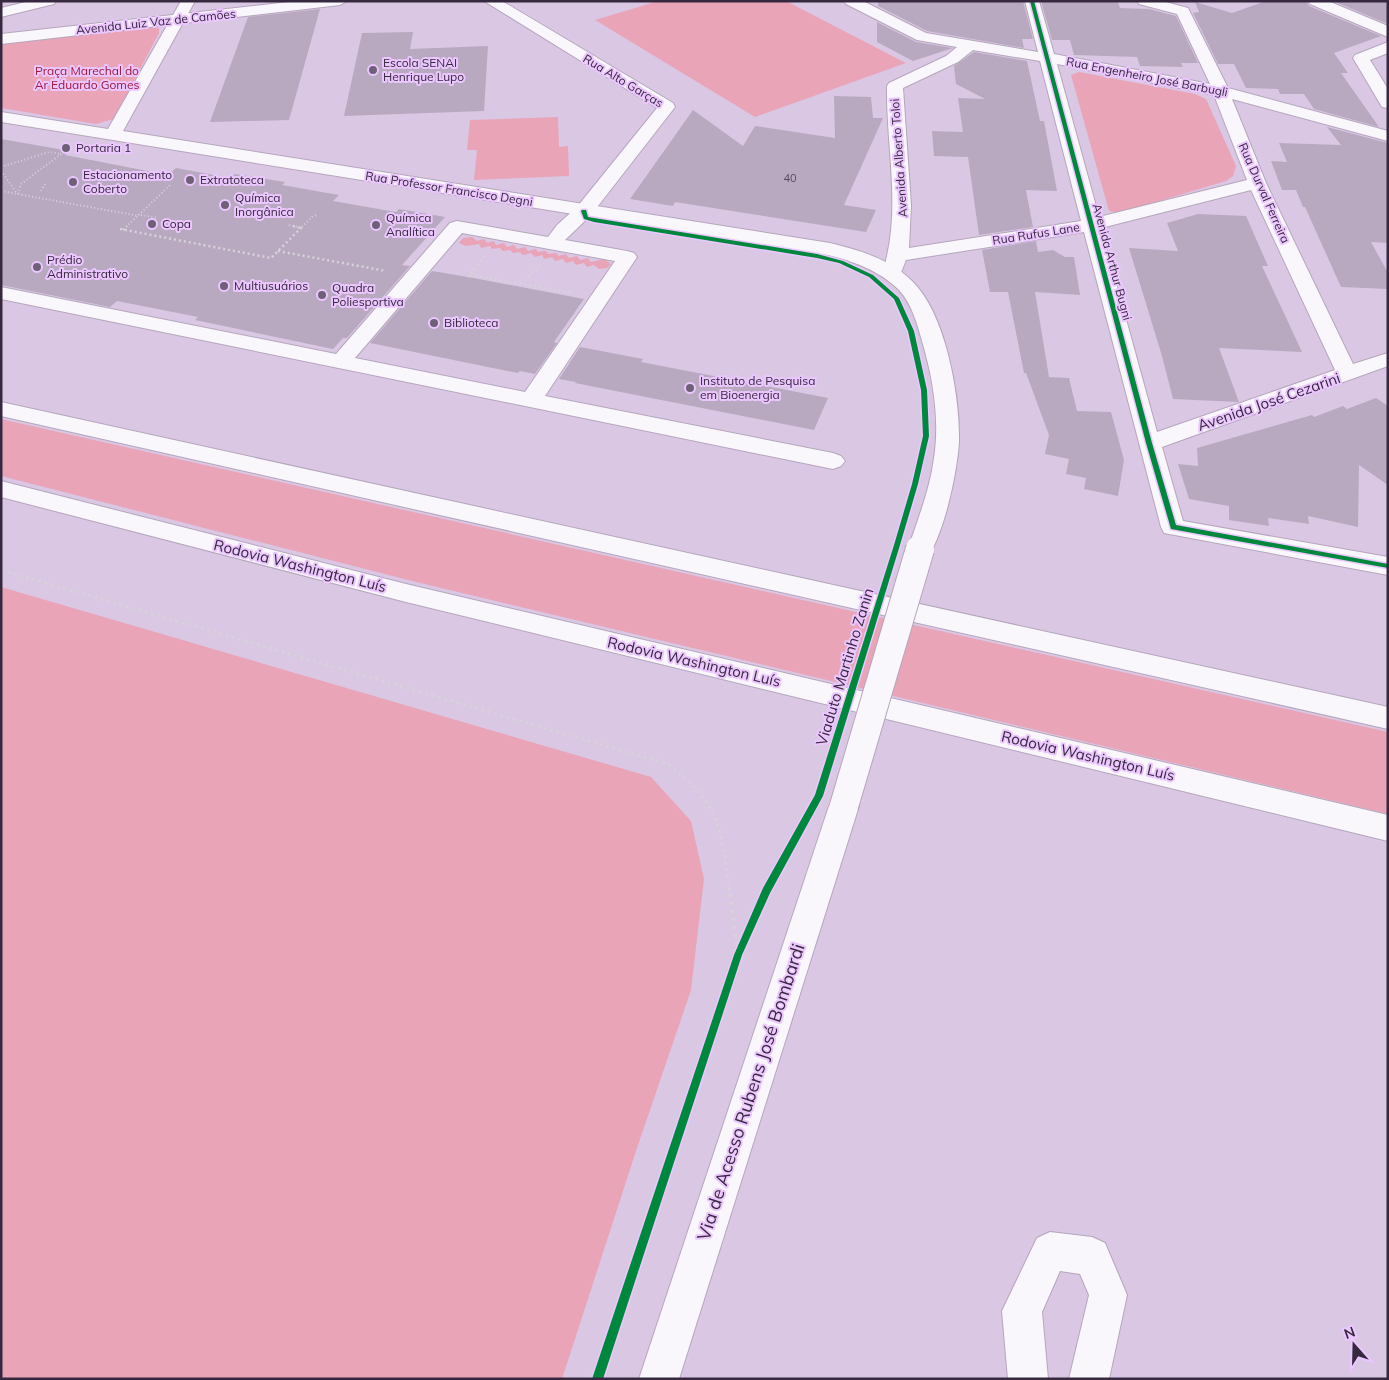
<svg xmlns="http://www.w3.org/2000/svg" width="1389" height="1380" font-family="Mulish,sans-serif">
	<rect width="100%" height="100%" fill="#dac7e4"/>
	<g fill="#e9a4b8">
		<path d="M658,1H786L906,63L755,117L595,20Z"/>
		<path d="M150,27L159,28V33L114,119L96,124L1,108V43Z"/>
		<path d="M1079,72L1195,94L1206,99L1236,166L1233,176L1226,181L1119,213L1109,211L1071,75Z"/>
		<path d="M558,117L559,147L568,146L569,176L474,180L477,150H467L470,120Z"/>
		<path d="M472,237L477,241L484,239L487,243L494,241L496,245L504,243L507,247L514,245L517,249L525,247L528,251L536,249L538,252L546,251L548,254L556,253L559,256L566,254L569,258L577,256L580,260L588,258L591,262L604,259L611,264L607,268L599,269L594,265L587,267L584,263L576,265L573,261L566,263L563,259L555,261L552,257L544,259L542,255L535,257L531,253L523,255L520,252L513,253L510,250L503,251L500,248L492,249L490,246L481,248L479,244L466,246L459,243L463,238Z"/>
		<path d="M1,419L1388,732V814L416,582L1,476Z"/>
		<path d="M1,587L651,777L691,821L704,879L691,990L636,1151L562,1379H1Z"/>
	</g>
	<g fill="#b8a9c0">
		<path d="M878,1H1023L1033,39H1022L1024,48L927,31L878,6Z"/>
		<path d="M1041,1L1118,2L1120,8L1149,9L1176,16L1198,63H1181L1183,67L1140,66L1137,57L1074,55L1070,40H1052Z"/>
		<path d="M1266,1H1306L1309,6L1381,36L1334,53L1348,73H1341L1379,127L1314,109L1304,94H1280L1278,89L1246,88L1234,64H1218L1193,13L1199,12L1195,2L1232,13Z"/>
		<path d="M1333,1H1388V24Z"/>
		<path d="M320,9L289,120L210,122L248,17Z"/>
		<path d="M877,22L916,42L953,48L913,61L877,42Z"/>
		<path d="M413,32L410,49L488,46L484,111L344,116L362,33Z"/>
		<path d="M974,52L1027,61L1040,121H1044L1057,191L1026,190L1033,227L979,235L968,157L934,156L932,131L963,132L958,98L985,99L956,84L954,66Z"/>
		<path d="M834,96L871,97L873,118H883L844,205L876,210L866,232L675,202L673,206L630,199L693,110L743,146L755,126L835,138Z"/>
		<path d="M1327,127L1388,143V243L1371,242L1388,273V289L1341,287L1305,207H1303L1296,190H1282L1271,161L1287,162L1279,143L1341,145Z"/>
		<path d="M1,139L70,151L65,155L163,174H169L176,168L230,178L235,174L285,182L282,185L339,195L333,201L396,212L399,209L445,217L402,265L410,266L347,338H343L333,349L195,320L198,317L117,301L110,307L1,285Z"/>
		<path d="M1198,214L1246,216L1268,266H1262L1302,352L1219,348L1239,402L1173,399L1162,356L1129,248L1178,251L1167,223Z"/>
		<path d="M1036,241L1038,252L1053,250L1065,257H1074L1080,295L1035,292L1049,377L1069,378L1077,411L1111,412L1124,460L1118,496L1084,489L1086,478L1066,474L1069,459L1045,454L1049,435L1026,373H1024L1008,292H990L982,250Z"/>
		<path d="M432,271L468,277L584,299L554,342L557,343L535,374L520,371L518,373L370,343Z"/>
		<path d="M580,347L643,359L641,362L828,398L814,430L575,383L576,382L559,379Z"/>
		<path d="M1376,398L1388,406V485L1359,465L1358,527L1308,516L1309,524L1268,518L1269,526L1229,520V506L1189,499L1178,464L1198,466L1197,448L1312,415L1314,417L1343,406L1347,409Z"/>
	</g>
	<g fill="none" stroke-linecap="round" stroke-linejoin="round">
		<g stroke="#b5a6bd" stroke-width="2">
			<g id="minor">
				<path d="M298,1H347L340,5L1,44V34Z"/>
				<path d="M484,1H502L673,103L675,107L591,215L565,240L627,251L634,253L637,257L545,396L833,453L841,456L845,461L841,466L833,469L1,299V287L336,354L450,223L457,221L548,237L557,225L577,207L657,108ZM462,233L615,261L525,392L355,358Z"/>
				<path d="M844,1H863L926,33L1038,52L1025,1H1039L1054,54L1210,84L1177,14L1139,4L1137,1H1162L1188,8L1228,88L1388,131V141L1232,99L1266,183L1353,364L1388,353V366L1162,447L1183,521L1388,557V575L1164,533L1161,527L1084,232L906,260L900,275L893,277L886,275L883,271C902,210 886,148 887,86L889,83L946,56L957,47L917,40L846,4ZM973,50L1040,61L1081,221L909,248L911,205L903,88L958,62ZM1057,64L1214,95L1247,180L1099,217ZM1251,190L1335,370L1157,432L1101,228Z"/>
				<path d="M1308,1H1328L1388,26V37L1310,4Z"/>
				<path d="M1388,42V53L1370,60L1388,89V108L1382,107L1353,58L1355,55Z"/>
				<path d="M1050,1232L1092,1237L1105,1243L1127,1295L1109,1379H1069L1089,1295L1080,1274L1060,1271L1042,1312L1048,1379H1008L1002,1311L1037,1238Z"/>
			</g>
		</g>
		<g stroke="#b5a6bd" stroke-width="2">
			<g id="major">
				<path d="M30,1H56L54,4L1,17V8Z"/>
				<path d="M181,1H195L123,131L830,243C859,250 890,259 912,281C946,314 960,396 959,442C957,473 945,529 929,555L920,558L911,555L908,549C918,519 930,489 934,458C940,420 933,378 922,341C917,324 912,304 899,290C880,271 853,261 828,255L1,122V112L108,129Z"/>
				<path d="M844,794L854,797L859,806L679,1379H639L829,806L834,797Z"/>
			</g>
		</g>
		<g stroke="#b5a6bd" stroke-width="2">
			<g id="highway">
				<path d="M1,402L1388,707V729L1,416Z"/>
				<path d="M1,481L406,584L1388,815V841L406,602L1,497Z"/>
			</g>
		</g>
		<g stroke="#d7d2db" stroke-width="2" stroke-dasharray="1 2.5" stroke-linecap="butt">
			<path d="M1,167L49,152L61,154"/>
			<path d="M1,171L17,193"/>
			<path d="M1,191L139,216"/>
			<path d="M41,191L45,184"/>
			<path d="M18,194L21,184L68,149"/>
			<path d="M141,215L157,218"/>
			<path d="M289,225L298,227"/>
			<path d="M126,227L170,185"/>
			<path d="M302,227L312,217L317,215"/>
		</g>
		<g stroke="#d7d2db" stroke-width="2.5" stroke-dasharray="2 3" stroke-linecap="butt">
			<path d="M293,226L301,228"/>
			<path d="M120,229L271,258L303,226"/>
			<path d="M123,230L127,226"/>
			<path d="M278,251L386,271"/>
			<path d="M470,275L573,293"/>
			<path d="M468,277L486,255"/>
			<path d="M521,284L541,264"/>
		</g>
		<path stroke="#d7d2db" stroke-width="3" stroke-dasharray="2.5 4" stroke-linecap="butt" d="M1,570L668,764C722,804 722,834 730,895"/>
		<path stroke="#d7d2db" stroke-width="4" stroke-dasharray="3 5" stroke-linecap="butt" d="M730,894L738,955"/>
		<use href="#minor" fill="#f9f7fb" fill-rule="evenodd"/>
		<use href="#major" fill="#f9f7fb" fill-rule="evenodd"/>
		<use href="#highway" fill="#f9f7fb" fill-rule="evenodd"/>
		<g stroke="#b5a6bd" stroke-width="30" stroke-linecap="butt">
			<path id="major-bridge" d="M844,806L920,549"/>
		</g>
		<use href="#major-bridge" stroke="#f9f7fb" stroke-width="28"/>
		<g stroke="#ecc7ff" stroke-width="3">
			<g id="cycleway">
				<path d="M1030,1H1034L1152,443L1176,525L1388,564V568L1171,529L1146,443Z"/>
				<path d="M582,210H586L588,217L594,218L817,254L843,261L873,275L899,298L914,331L927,390L929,436L918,484L900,545L823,796L770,893L742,955L603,1379H592L734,955L763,888L815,795L894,545L912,484L923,436L921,390L908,331L894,299L869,277L839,263L817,258L594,222L584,219L581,211Z"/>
			</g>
		</g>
		<use href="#cycleway" fill="#00873e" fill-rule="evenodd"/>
	</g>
	<g fill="#6f6078" stroke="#ecc7ff" stroke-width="2">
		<circle cx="373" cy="70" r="5"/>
		<circle cx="66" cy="148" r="5"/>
		<circle cx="190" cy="180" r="5"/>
		<circle cx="73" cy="182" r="5"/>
		<circle cx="225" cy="205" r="5"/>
		<circle cx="152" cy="224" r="5"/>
		<circle cx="376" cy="225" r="5"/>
		<circle cx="37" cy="267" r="5"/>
		<circle cx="224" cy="286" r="5"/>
		<circle cx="322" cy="295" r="5"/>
		<circle cx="434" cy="323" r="5"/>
		<circle cx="690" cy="388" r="5"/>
	</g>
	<g text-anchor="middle" stroke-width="4" stroke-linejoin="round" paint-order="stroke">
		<g font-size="11" fill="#56485e">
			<text x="790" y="182">40</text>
		</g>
		<g font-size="12" fill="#36283e" stroke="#ecc7ff">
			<text transform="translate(156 22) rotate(-6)" y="4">Avenida Luiz Vaz de Camões</text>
			<text transform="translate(1147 77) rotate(11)" y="4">Rua Engenheiro José Barbugli</text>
			<text transform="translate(623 81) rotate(31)" y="4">Rua Alto Garças</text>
			<text transform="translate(899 158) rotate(-94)" y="4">Avenida Alberto Toloi</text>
			<text transform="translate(449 189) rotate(9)" y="4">Rua Professor Francisco Degni</text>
			<text transform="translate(1264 193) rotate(66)" y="4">Rua Durval Ferreira</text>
			<text transform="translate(1036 234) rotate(-9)" y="4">Rua Rufus Lane</text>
			<text transform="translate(1112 262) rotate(75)" y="4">Avenida Arthur Bugni</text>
		</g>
		<g font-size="12" fill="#36283e" stroke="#ecc7ff" text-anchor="start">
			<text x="383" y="67">Escola SENAI<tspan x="383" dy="14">Henrique Lupo</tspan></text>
			<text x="76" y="152">Portaria 1</text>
			<text x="83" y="179">Estacionamento<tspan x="83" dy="14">Coberto</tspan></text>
			<text x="200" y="184">Extratoteca</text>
			<text x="235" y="202">Química<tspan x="235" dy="14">Inorgânica</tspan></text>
			<text x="386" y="222">Química<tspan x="386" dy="14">Analítica</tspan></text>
			<text x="162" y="228">Copa</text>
			<text x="47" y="264">Prédio<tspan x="47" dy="14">Administrativo</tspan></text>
			<text x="234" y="290">Multiusuários</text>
			<text x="332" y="292">Quadra<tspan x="332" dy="14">Poliesportiva</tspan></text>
			<text x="444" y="327">Biblioteca</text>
			<text x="700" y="385">Instituto de Pesquisa<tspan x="700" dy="14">em Bioenergia</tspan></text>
		</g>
		<g font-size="12" fill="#9e193a" stroke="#ecc7ff">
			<text x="87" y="75">Praça Marechal do<tspan x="87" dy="14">Ar Eduardo Gomes</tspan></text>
		</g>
		<g font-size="15" fill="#36283e" stroke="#ecc7ff">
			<text transform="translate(1269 402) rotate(-19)" y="5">Avenida José Cezarini</text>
			<text transform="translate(300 566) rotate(14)" y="5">Rodovia Washington Luís</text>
			<text transform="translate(694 662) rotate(13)" y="5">Rodovia Washington Luís</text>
			<text transform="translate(845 667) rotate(-73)" y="5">Viaduto Martinho Zanin</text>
			<text transform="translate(1088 756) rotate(13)" y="5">Rodovia Washington Luís</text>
		</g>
		<g font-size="18" fill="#36283e" stroke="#ecc7ff">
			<text transform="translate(751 1092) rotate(-72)" y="6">Via de Acesso Rubens José Bombardi</text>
		</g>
	</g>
	<rect width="1389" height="1380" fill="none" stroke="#36283e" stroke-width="5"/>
	<g transform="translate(1354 1345) rotate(340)" stroke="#ecc7ff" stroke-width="4" paint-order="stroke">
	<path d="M0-4L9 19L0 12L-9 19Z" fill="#36283e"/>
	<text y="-8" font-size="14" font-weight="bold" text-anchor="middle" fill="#36283e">N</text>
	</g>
</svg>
